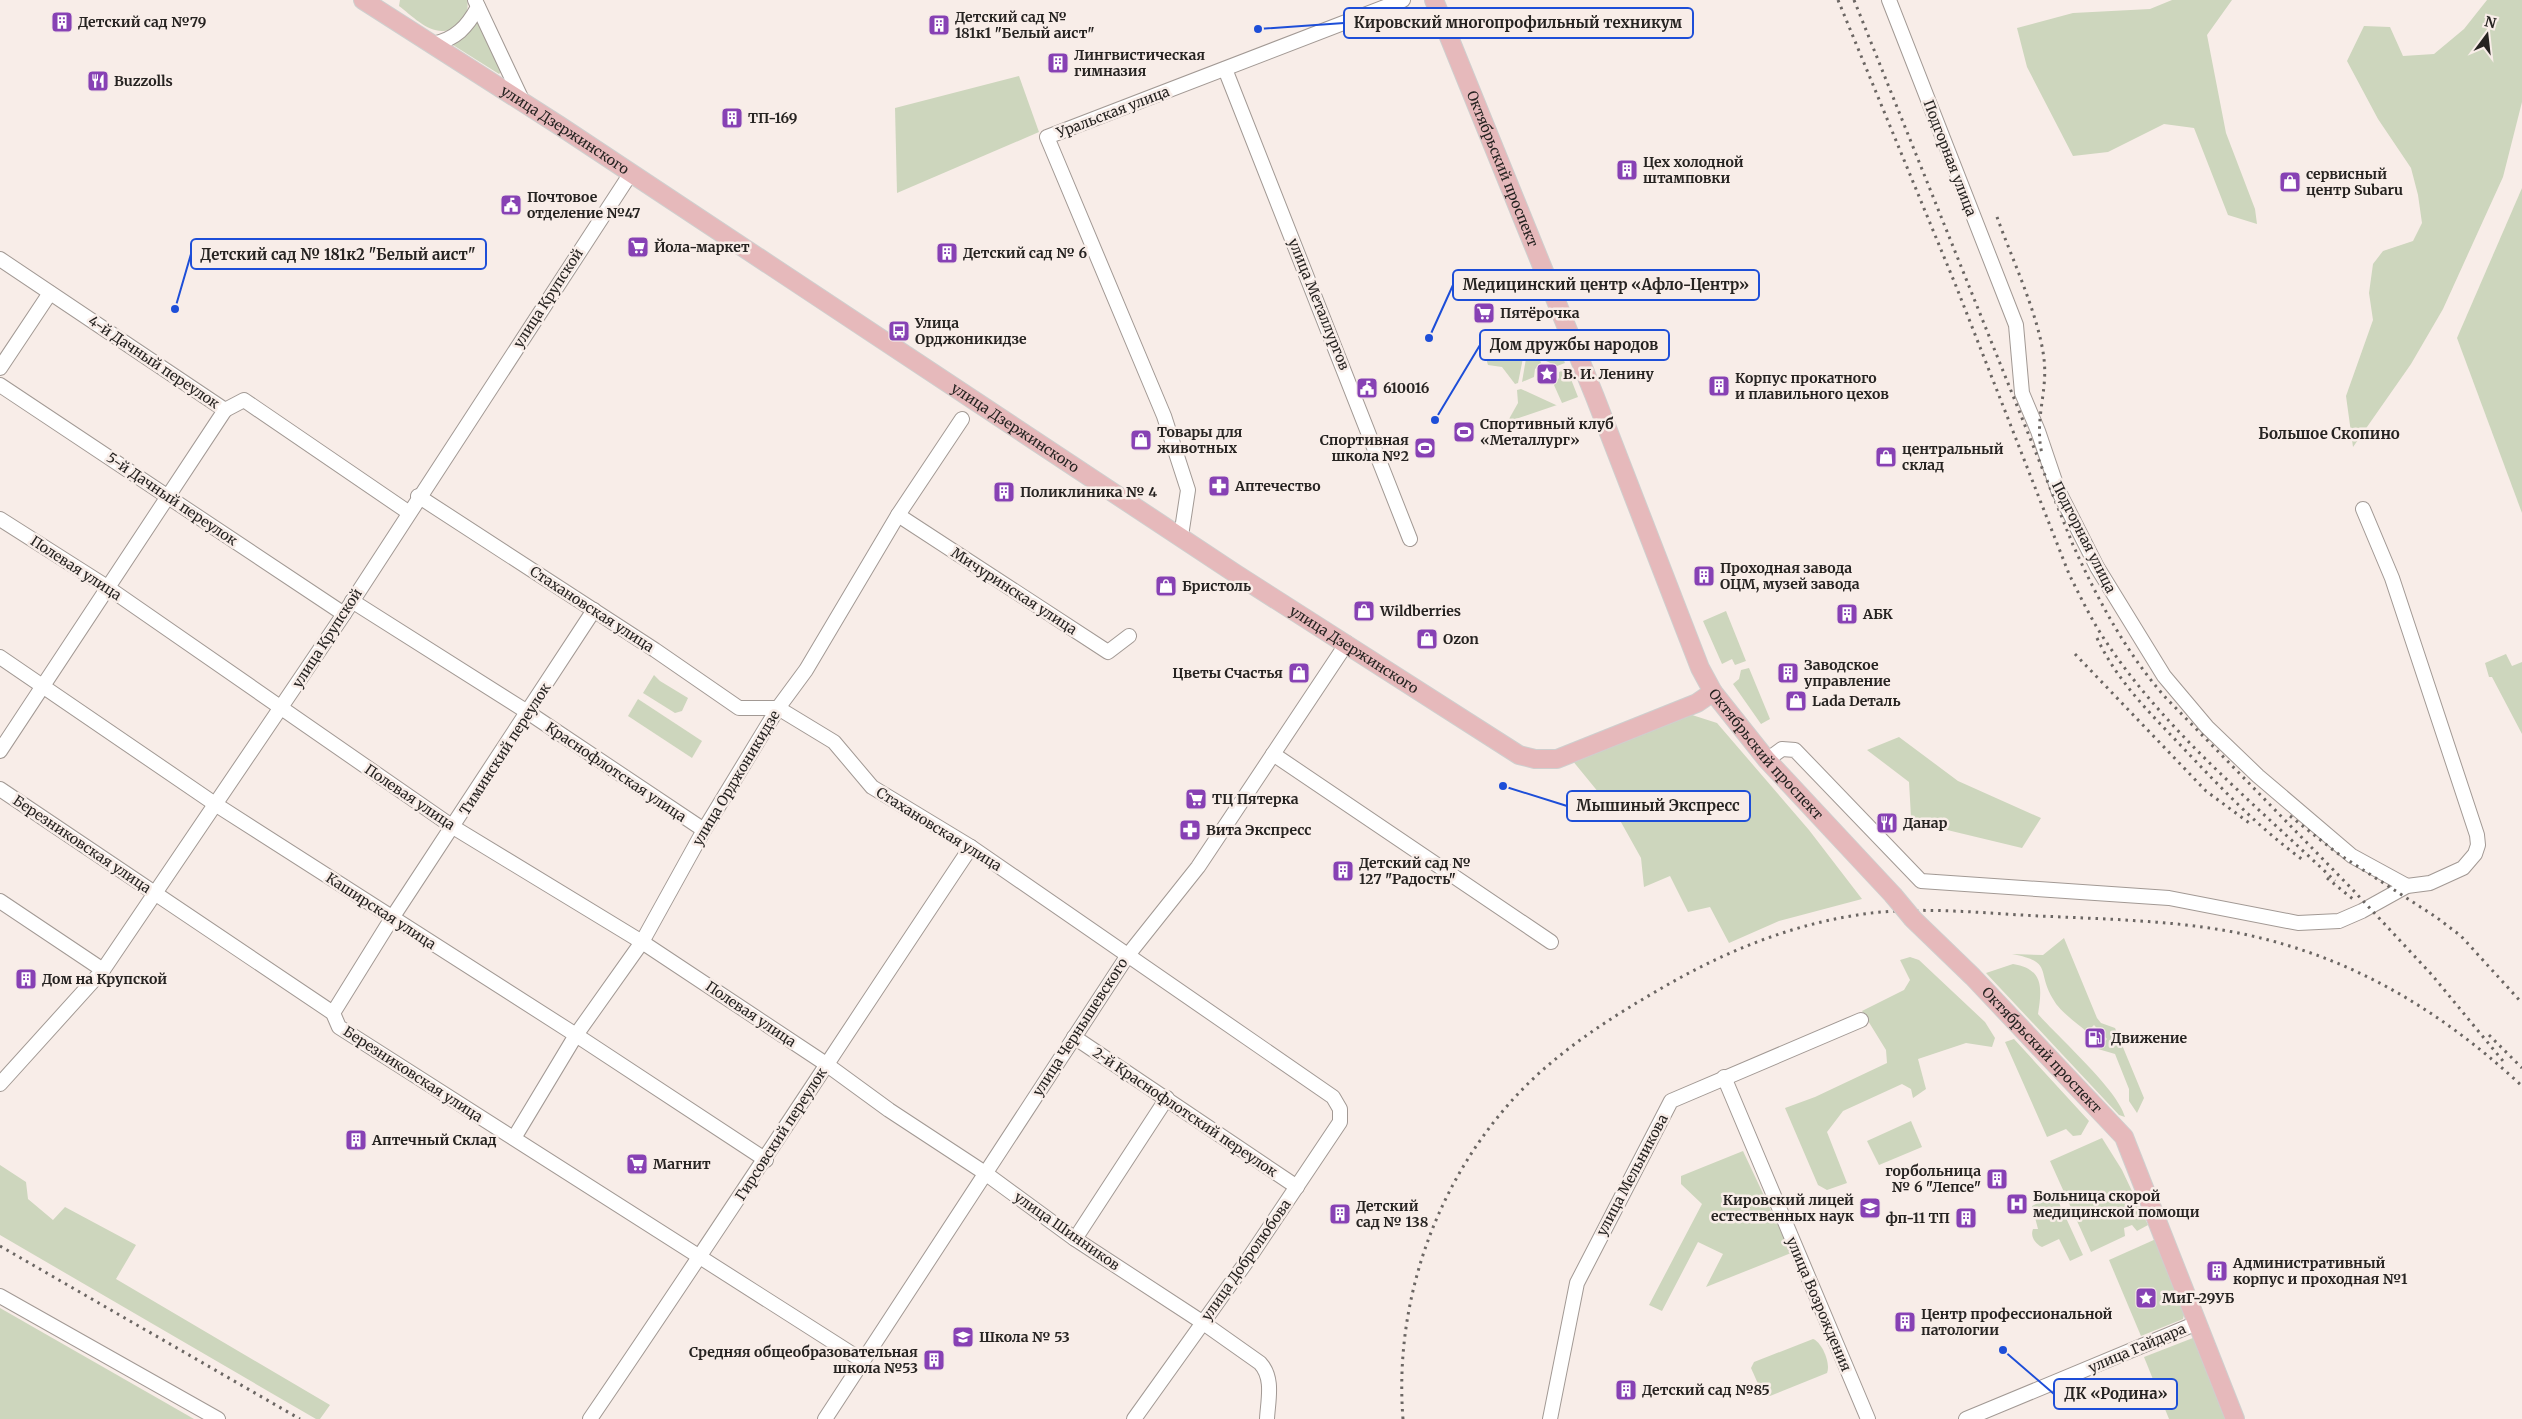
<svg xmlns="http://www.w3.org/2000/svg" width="2522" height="1419" font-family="Merriweather,serif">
	<rect width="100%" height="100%" fill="#f8ede8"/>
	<g fill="#cdd6bd">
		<path d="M400,0H467C469,10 466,17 458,24C438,43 416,19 399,6Z"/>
		<path d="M2172,0H2232L2207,35L2226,133L2255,209L2257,224L2228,215L2194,128L2164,124L2108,152L2073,156L2027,67L2017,28L2073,13L2150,9Z"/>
		<path d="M2487,0H2522V102L2503,177L2443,309L2411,364L2353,447L2346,396L2373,320L2369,293L2373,264L2383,251L2413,241L2422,223L2418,195L2411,168L2378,119L2347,61L2364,26L2390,27L2403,56L2434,54L2464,29Z"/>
		<path d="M476,20L501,72L499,74L453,45Z"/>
		<path d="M1019,76L1039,132L897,193L895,108Z"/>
		<path d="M2522,188V513L2457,338Z"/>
		<path d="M1552,332L1565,363L1557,366L1546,361L1537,338Z"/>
		<path d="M1533,340L1541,363L1535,369L1534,377L1522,382L1529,341Z"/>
		<path d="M1526,343L1518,383L1515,384L1502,367L1488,365L1486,358Z"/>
		<path d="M1567,369L1578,397L1562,403L1554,385L1559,378V372Z"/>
		<path d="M1521,389L1556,405H1557L1510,421L1509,419L1518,403L1517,390Z"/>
		<path d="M1726,611L1746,661L1735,665L1732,659L1722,664L1703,621Z"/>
		<path d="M2506,654L2512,666L2522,662V734L2492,677H2489L2485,663Z"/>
		<path d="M1749,668L1770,719L1761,724L1733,684L1739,679L1741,670Z"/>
		<path d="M654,675L660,681L688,698L682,711L675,713L643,693Z"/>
		<path d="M638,699L702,741L692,758L628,716Z"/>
		<path d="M1689,714L1717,723L1809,830L1862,899L1779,921L1729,943L1710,907L1688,912L1670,876L1644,887L1641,858L1617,815L1572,760Z"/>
		<path d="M1899,737L1958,781L2041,818L2022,848L1943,829L1911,817L1909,782L1867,750Z"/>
		<path d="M2064,938L2097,1018L2101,1023L2115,1028L2144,1098L2137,1113L2129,1101V1089L2115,1054L2098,1049L2107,1039L2094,1025L2087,1032C2076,1022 2060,1012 2053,999C2036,971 2054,962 2012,954L2043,955Z"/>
		<path d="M1910,957L1919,960L1985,1022L1995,1038L1992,1047L1966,1043L1918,1059L1926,1089L1913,1098L1911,1089L1902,1084L1843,1111L1827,1132L1847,1183L1827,1190L1818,1185L1785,1108L1815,1097L1887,1063L1886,1050L1862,1011L1904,990L1910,980L1900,960Z"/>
		<path d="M2013,964C2044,969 2042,988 2038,1014C2059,1038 2118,1090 2125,1117L2119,1115L1986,973Z"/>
		<path d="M2014,1039L2089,1121L2081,1135L2073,1136L2066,1129L2047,1137L2005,1042Z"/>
		<path d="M1911,1121L1922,1147L1879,1165L1867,1141Z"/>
		<path d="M2102,1138L2122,1170L2148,1225L2137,1231L2132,1225L2124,1228L2125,1236L2091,1252L2050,1161Z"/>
		<path d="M1743,1151L1791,1253L1706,1287L1723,1254L1698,1242L1662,1311L1649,1305L1702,1204L1681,1184V1176Z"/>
		<path d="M0,1165L26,1182L28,1199L53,1220L65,1207L136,1245L116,1279L330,1405L320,1419H316L0,1235Z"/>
		<path d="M2055,1194L2083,1255L2070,1261L2059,1239L2042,1247C2035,1244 2030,1236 2033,1229H2038L2032,1206Z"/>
		<path d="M2156,1239L2185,1311L2183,1319L2141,1336L2109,1260Z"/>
		<path d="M0,1308L194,1419H0Z"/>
		<path d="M2198,1336L2231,1419H2169L2144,1357Z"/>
		<path d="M1813,1339C1822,1342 1831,1364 1827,1373L1770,1396L1763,1395L1751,1368L1754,1362Z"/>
	</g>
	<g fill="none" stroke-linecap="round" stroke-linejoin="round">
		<g stroke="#a29994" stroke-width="16">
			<g id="minor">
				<path d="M475,0L523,102"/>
				<path d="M1889,0L2016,325L2022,393L2038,431L2058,490L2097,567L2164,676L2207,727L2258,776L2352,856L2407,886"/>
				<path d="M433,44C456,39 467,27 478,7"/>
				<path d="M1225,69L1410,539"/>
				<path d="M0,259L225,410L244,400L408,512"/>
				<path d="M0,368L50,293"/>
				<path d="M0,385L344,614"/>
				<path d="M418,496L655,650L739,708H778L834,742L872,787L971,847L1333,1097L1340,1109V1122L1247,1261L1134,1419"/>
				<path d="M898,515L1108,652L1129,636"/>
				<path d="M0,519L107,587L453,827L642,942L826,1064L889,1110L985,1173L1075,1239L1202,1322L1260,1363C1274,1378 1268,1400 1267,1419"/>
				<path d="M1181,536L1188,490L1164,416L1047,137L1403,0"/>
				<path d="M352,601L529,713L704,830"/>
				<path d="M0,657L215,804L576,1035L766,1160"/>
				<path d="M0,751L225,410"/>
				<path d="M1273,754L1551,942"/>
				<path d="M1767,760L1782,749L1795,750L1921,881L2169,898L2298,923L2339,921L2362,911L2407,886L2430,883L2463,868L2475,854L2478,845L2477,835L2392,578L2363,509"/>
				<path d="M0,789L333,1013L339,1027L863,1361"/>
				<path d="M0,901L103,970"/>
				<path d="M333,1013L392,918L594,610"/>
				<path d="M1074,1037L1297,1187"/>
				<path d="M1724,1077L1868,1419"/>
				<path d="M0,1084L103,970L344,614L631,173"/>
				<path d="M514,1138L576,1035L642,942L704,830L778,708L806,670L898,515L962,419"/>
				<path d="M1075,1239L1167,1098"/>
				<path d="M0,1296L218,1419"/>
				<path d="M590,1419C719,1230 844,1037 971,847"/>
				<path d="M825,1419L1128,955L1198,867L1347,643"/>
				<path d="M1550,1419L1577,1283L1671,1101L1861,1020"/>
				<path d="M1966,1419L2197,1323"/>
			</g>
		</g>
		<g stroke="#cfcfce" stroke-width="20">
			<g id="major">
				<path id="s1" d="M363,0L560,126L1236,574L1519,755L1535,759H1557L1697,703L1713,692"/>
				<path id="s2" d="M1434,0L1595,397L1700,668L1713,692L1767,760L1893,895"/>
				<path id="s3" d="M1913,919L1973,977L2124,1137L2235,1419"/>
			</g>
		</g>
		<use href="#minor" stroke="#fff" stroke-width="14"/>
		<use href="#major" stroke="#e6b9bb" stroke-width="18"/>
		<g stroke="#6b6663" stroke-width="3" stroke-dasharray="2.5 5" stroke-linecap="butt">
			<path d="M1838,0L1956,286L2069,574C2079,594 2089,615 2101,634C2161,728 2255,804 2335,881"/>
			<path d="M1854,0L2073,545C2098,600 2126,653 2166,698L2353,890L2432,975L2503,1061"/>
			<path d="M1997,217C2012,259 2039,316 2044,359C2048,392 2034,419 2042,454"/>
			<path d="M2097,638C2118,683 2153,716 2186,751C2223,790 2259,828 2303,860"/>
			<path d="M2075,654L2206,791L2252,825"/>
			<path d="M2290,816L2337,853L2436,917L2461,936L2522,1003"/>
			<path d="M2327,878L2354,900"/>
			<path d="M2489,1035L2522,1068"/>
			<path d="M0,1246L300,1419"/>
			<path d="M1403,1419C1393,1293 1443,1163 1536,1076C1572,1043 1612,1017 1655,992C1716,956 1780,928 1851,916C1913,905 1978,913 2040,916C2101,919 2162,920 2222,930C2340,950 2435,1005 2522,1086"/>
		</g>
		<g stroke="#cfcfce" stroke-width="20" stroke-linecap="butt">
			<path id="major-bridge" d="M1893,895L1913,919"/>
		</g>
		<use href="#major-bridge" stroke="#e6b9bb" stroke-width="18"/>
	</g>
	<defs>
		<g id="building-square" transform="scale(1.125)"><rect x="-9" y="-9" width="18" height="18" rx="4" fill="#8741b4" stroke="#f8ede8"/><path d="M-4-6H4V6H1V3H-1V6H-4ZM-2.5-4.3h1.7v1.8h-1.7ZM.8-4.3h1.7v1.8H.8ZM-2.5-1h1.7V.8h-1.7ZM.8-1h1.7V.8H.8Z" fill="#fff"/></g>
		<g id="restaurant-square" transform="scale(1.125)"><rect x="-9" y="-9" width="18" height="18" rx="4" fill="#8741b4" stroke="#f8ede8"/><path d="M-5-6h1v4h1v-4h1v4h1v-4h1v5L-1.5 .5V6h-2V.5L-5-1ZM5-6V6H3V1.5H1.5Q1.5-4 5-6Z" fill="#fff"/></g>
		<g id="shop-square" transform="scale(1.125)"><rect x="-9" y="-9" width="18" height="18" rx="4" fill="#8741b4" stroke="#f8ede8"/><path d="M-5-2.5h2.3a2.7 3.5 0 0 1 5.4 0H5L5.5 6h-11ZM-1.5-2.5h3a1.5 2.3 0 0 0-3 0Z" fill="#fff"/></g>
		<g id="civic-square" transform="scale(1.125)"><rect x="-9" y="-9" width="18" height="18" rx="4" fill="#8741b4" stroke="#f8ede8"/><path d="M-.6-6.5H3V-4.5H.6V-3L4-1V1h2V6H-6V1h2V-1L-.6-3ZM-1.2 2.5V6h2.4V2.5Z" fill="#fff"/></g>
		<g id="supermarket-square" transform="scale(1.125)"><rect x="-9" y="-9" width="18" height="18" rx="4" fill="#8741b4" stroke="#f8ede8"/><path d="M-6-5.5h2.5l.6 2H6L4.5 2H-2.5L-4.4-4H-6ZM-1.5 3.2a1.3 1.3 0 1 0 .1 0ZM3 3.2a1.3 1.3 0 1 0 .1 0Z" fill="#fff"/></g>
		<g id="bus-square" transform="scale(1.125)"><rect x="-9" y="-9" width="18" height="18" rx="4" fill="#8741b4" stroke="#f8ede8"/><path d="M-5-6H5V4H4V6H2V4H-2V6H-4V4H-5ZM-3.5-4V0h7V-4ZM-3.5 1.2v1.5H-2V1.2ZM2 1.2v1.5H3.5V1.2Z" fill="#fff"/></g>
		<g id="sight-square" transform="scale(1.125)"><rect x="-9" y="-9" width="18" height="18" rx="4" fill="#8741b4" stroke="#f8ede8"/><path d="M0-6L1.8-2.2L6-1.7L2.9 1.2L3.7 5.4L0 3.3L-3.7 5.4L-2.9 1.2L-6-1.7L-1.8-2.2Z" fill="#fff"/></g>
		<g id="stadium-square" transform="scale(1.125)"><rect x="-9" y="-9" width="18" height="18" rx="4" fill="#8741b4" stroke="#f8ede8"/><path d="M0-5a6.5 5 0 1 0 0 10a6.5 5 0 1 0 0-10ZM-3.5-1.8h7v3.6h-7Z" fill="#fff"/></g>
		<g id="pharmacy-square" transform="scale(1.125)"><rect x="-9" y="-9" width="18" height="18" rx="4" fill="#8741b4" stroke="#f8ede8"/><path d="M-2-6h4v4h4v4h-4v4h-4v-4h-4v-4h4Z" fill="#fff"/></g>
		<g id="fuel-square" transform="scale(1.125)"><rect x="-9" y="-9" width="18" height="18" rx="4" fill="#8741b4" stroke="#f8ede8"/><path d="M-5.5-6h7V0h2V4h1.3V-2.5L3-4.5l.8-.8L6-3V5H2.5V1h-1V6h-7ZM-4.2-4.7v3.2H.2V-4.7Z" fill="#fff"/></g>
		<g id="hospital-square" transform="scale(1.125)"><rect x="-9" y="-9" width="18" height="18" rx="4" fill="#8741b4" stroke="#f8ede8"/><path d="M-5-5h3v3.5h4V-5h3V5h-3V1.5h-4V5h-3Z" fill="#fff"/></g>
		<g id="school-square" transform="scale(1.125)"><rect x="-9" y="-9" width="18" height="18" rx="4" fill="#8741b4" stroke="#f8ede8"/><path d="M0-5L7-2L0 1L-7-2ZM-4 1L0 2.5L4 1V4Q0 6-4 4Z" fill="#fff"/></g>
	</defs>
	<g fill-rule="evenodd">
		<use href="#building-square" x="62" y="22"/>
		<use href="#building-square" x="939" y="25"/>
		<use href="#building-square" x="1058" y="63"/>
		<use href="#restaurant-square" x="98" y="81"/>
		<use href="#building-square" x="732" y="118"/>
		<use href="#building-square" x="1627" y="170"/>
		<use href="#shop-square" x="2290" y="182"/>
		<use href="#civic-square" x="511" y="205"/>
		<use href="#supermarket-square" x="638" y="247"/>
		<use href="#building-square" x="947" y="253"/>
		<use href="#supermarket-square" x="1484" y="313"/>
		<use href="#bus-square" x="899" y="331"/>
		<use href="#sight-square" x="1547" y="374"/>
		<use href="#building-square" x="1719" y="386"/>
		<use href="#civic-square" x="1367" y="388"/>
		<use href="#stadium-square" x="1464" y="432"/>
		<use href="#shop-square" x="1141" y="440"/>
		<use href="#stadium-square" x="1425" y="448"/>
		<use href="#shop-square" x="1886" y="457"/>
		<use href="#pharmacy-square" x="1219" y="486"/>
		<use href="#building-square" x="1004" y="492"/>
		<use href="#building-square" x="1704" y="576"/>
		<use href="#shop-square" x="1166" y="586"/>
		<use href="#shop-square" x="1364" y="611"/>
		<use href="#building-square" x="1847" y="614"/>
		<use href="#shop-square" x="1427" y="639"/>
		<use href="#shop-square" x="1299" y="673"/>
		<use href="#building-square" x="1788" y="673"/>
		<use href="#shop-square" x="1796" y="701"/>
		<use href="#supermarket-square" x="1196" y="799"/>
		<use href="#restaurant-square" x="1887" y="823"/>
		<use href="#pharmacy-square" x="1190" y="830"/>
		<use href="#building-square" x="1343" y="871"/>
		<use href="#building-square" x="26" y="979"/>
		<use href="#fuel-square" x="2095" y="1038"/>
		<use href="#building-square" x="356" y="1140"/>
		<use href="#supermarket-square" x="637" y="1164"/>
		<use href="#building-square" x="1997" y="1179"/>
		<use href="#hospital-square" x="2017" y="1204"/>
		<use href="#school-square" x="1870" y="1208"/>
		<use href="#building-square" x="1340" y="1214"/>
		<use href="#building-square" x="1966" y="1218"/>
		<use href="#building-square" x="2217" y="1271"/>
		<use href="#sight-square" x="2146" y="1298"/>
		<use href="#building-square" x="1905" y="1322"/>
		<use href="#school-square" x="963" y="1337"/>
		<use href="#building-square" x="934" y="1360"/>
		<use href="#building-square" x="1626" y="1390"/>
	</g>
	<g text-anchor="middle" stroke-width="5" stroke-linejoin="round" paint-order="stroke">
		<g font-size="14" font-weight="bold" fill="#262321" stroke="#f8ede8" text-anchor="start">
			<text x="955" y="22">Детский сад №<tspan x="955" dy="16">181к1 "Белый аист"</tspan></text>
			<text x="78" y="27">Детский сад №79</text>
			<text x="1074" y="60">Лингвистическая<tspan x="1074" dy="16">гимназия</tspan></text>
			<text x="114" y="86">Buzzolls</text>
			<text x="748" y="123">ТП-169</text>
			<text x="1643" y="167">Цех холодной<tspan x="1643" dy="16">штамповки</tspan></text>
			<text x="2306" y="179">сервисный<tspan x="2306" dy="16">центр Subaru</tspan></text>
			<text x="527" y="202">Почтовое<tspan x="527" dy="16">отделение №47</tspan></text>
			<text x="654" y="252">Йола-маркет</text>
			<text x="963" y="258">Детский сад № 6</text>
			<text x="1500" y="318">Пятёрочка</text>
			<text x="915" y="328">Улица<tspan x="915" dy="16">Орджоникидзе</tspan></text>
			<text x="1563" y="379">В. И. Ленину</text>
			<text x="1735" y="383">Корпус прокатного<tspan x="1735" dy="16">и плавильного цехов</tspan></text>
			<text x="1383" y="393">610016</text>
			<text x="1480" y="429">Спортивный клуб<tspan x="1480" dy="16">«Металлург»</tspan></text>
			<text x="1157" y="437">Товары для<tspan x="1157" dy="16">животных</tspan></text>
			<text x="1409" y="445" text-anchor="end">Спортивная<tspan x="1409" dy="16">школа №2</tspan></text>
			<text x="1902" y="454">центральный<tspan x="1902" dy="16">склад</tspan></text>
			<text x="1235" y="491">Аптечество</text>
			<text x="1020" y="497">Поликлиника № 4</text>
			<text x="1720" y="573">Проходная завода<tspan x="1720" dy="16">ОЦМ, музей завода</tspan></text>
			<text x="1182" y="591">Бристоль</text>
			<text x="1380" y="616">Wildberries</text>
			<text x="1863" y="619">АБК</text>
			<text x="1443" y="644">Ozon</text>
			<text x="1804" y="670">Заводское<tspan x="1804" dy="16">управление</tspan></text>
			<text x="1283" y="678" text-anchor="end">Цветы Счастья</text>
			<text x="1812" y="706">Lada Dеталь</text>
			<text x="1212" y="804">ТЦ Пятерка</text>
			<text x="1903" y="828">Данар</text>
			<text x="1206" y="835">Вита Экспресс</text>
			<text x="1359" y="868">Детский сад №<tspan x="1359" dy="16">127 "Радость"</tspan></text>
			<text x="42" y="984">Дом на Крупской</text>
			<text x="2111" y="1043">Движение</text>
			<text x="372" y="1145">Аптечный Склад</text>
			<text x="653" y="1169">Магнит</text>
			<text x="1981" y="1176" text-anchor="end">горбольница<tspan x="1981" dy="16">№ 6 "Лепсе"</tspan></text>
			<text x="2033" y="1201">Больница скорой<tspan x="2033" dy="16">медицинской помощи</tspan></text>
			<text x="1854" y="1205" text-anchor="end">Кировский лицей<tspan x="1854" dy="16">естественных наук</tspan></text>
			<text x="1356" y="1211">Детский<tspan x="1356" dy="16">сад № 138</tspan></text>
			<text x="1950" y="1223" text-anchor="end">фп-11 ТП</text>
			<text x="2233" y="1268">Административный<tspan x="2233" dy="16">корпус и проходная №1</tspan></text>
			<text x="2162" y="1303">МиГ-29УБ</text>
			<text x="1921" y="1319">Центр профессиональной<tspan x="1921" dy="16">патологии</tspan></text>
			<text x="979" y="1342">Школа № 53</text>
			<text x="918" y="1357" text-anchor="end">Средняя общеобразовательная<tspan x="918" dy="16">школа №53</tspan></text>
			<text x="1642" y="1395">Детский сад №85</text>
		</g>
		<g font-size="14" fill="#262321" stroke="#f8ede8">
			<text transform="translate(1113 112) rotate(-21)" y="5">Уральская улица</text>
			<text dy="5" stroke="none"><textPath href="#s1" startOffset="240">улица Дзержинского</textPath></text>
			<text transform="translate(1950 158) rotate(69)" y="5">Подгорная улица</text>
			<text dy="5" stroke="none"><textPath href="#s2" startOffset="182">Октябрьский проспект</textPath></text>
			<text transform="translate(548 298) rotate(-57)" y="5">улица Крупской</text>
			<text transform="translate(1319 304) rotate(68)" y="5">улица Металлургов</text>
			<text transform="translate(154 362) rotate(34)" y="5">4-й Дачный переулок</text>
			<text dy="5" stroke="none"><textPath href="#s1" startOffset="780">улица Дзержинского</textPath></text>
			<text transform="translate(172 499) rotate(34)" y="5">5-й Дачный переулок</text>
			<text transform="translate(2084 537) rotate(63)" y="5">Подгорная улица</text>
			<text transform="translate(76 568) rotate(33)" y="5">Полевая улица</text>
			<text transform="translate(1014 591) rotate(33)" y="5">Мичуринская улица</text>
			<text transform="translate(592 609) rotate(33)" y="5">Стахановская улица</text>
			<text transform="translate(327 638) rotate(-57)" y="5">улица Крупской</text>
			<text dy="5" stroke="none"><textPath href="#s1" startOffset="1185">улица Дзержинского</textPath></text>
			<text transform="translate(505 749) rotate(-57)" y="5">Тиминский переулок</text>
			<text dy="5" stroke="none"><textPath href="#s2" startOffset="828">Октябрьский проспект</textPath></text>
			<text transform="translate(616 772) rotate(34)" y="5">Краснофлотская улица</text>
			<text transform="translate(736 778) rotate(-59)" y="5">улица Орджоникидзе</text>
			<text transform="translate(410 797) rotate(34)" y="5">Полевая улица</text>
			<text transform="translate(939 829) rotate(32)" y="5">Стахановская улица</text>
			<text transform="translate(82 844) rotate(34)" y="5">Березниковская улица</text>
			<text transform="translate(381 911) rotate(33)" y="5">Каширская улица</text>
			<text transform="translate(751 1014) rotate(34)" y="5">Полевая улица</text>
			<text transform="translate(1080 1027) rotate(-57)" y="5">улица Чернышевского</text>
			<text dy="5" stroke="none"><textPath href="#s3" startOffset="184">Октябрьский проспект</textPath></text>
			<text transform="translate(413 1074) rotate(33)" y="5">Березниковская улица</text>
			<text transform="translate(1185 1112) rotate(34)" y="5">2-й Краснофлотский переулок</text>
			<text transform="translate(781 1134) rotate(-57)" y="5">Гирсовский переулок</text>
			<text transform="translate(1632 1175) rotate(-62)" y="5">улица Мельникова</text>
			<text transform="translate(1067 1231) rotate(35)" y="5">улица Шинников</text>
			<text transform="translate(1246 1260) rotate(-55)" y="5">улица Добролюбова</text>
			<text transform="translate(1819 1304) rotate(67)" y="5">улица Возрождения</text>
			<text transform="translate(2137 1348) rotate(-23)" y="5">улица Гайдара</text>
		</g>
		<g font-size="15" font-weight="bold" fill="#262321" stroke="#f8ede8">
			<text x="2329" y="439">Большое Скопино</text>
		</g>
	</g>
	<path fill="none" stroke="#1d4ed8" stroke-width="2" d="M1258 29L1344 23M175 309L191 254M1429 338L1453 285M1435 420L1480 345M1503 786L1567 806M2003 1350L2054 1394"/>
	<g fill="#1d4ed8" stroke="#f8ede8" stroke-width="2">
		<circle cx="1258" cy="29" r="5"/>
		<circle cx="175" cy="309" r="5"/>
		<circle cx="1429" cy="338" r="5"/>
		<circle cx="1435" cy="420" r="5"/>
		<circle cx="1503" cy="786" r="5"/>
		<circle cx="2003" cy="1350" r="5"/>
	</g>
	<g fill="#f8ede8" stroke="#1d4ed8" stroke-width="2">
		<rect x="1344" y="8" width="349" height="30" rx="5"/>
		<rect x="191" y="239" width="295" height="30" rx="5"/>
		<rect x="1453" y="270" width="306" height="30" rx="5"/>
		<rect x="1480" y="330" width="189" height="30" rx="5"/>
		<rect x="1567" y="791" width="183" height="30" rx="5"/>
		<rect x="2054" y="1379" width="123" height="30" rx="5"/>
	</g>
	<g font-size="15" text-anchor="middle" font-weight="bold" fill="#262321">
		<text x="1518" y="28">Кировский многопрофильный техникум</text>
		<text x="338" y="260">Детский сад № 181к2 "Белый аист"</text>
		<text x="1606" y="290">Медицинский центр «Афло-Центр»</text>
		<text x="1574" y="350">Дом дружбы народов</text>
		<text x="1658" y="811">Мышиный Экспресс</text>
		<text x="2116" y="1399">ДК «Родина»</text>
	</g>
	<g transform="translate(2487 35) rotate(15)" stroke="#f8ede8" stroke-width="4" paint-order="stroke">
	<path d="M0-4L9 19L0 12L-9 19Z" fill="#262321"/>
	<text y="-8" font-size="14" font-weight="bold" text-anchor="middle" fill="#262321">N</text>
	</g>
</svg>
